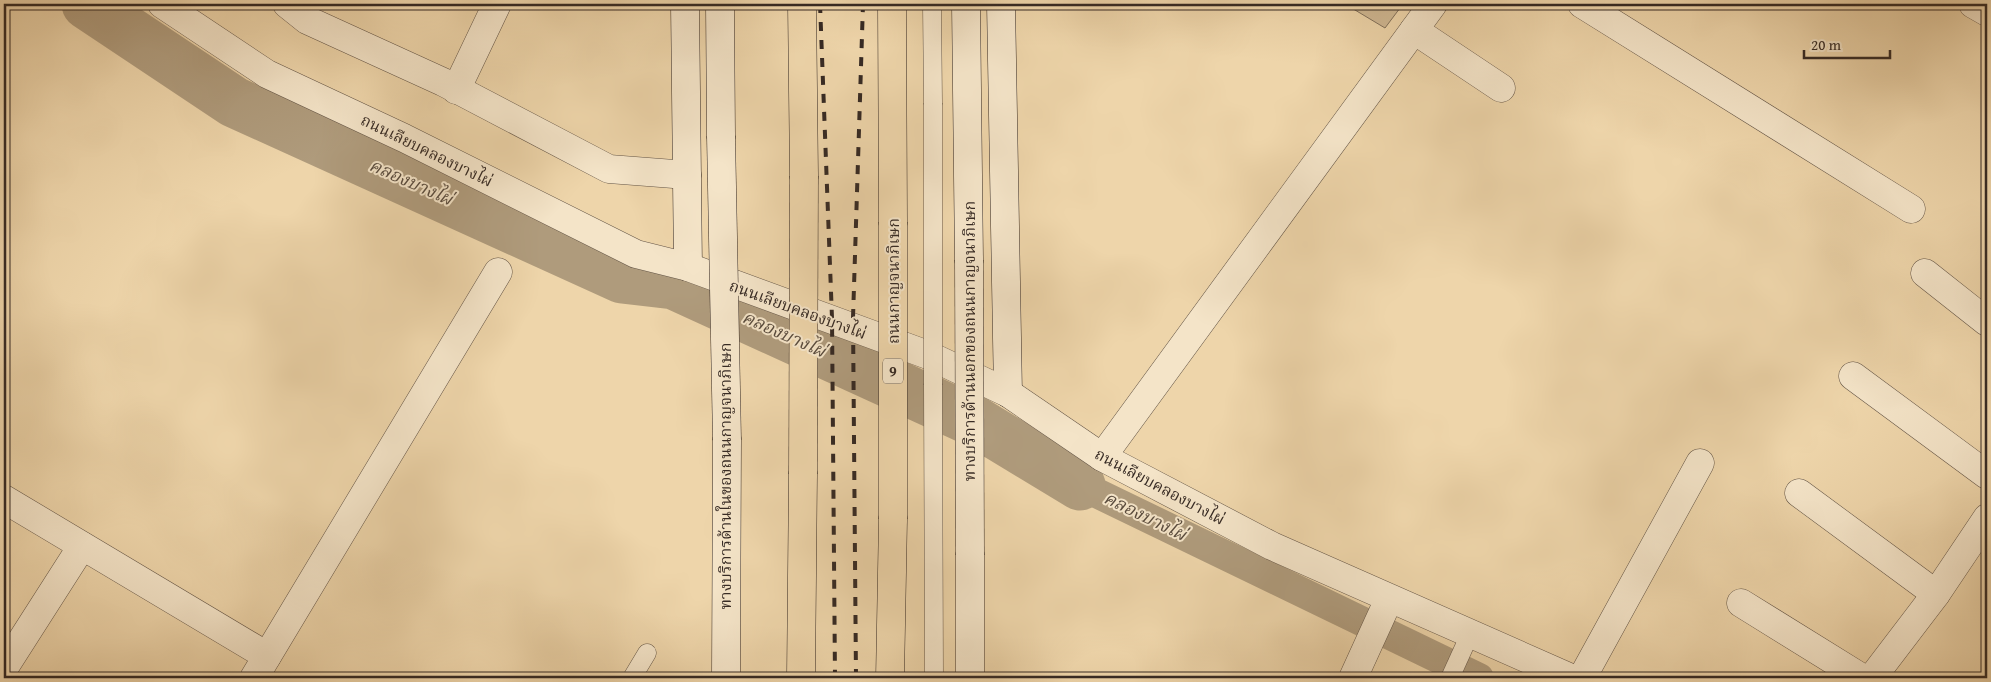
<svg xmlns="http://www.w3.org/2000/svg" width="1991" height="682" font-family="'Gentium Book Plus','Noto Serif Thai',serif">
	<rect width="100%" height="100%" fill="#eed5aa"/>
	<filter id="stains"><feTurbulence type="fractalNoise" baseFrequency=".004" numOctaves="4"/><feColorMatrix values="0 0 0 0 .2 0 0 0 0 .09 0 0 0 0 .02 0 0 0 .5 -.17"/></filter>
	<radialGradient id="worn" r=".72"><stop offset=".6" stop-color="#630" stop-opacity="0"/><stop offset="1" stop-color="#630" stop-opacity=".3"/></radialGradient>
	<path fill="#cfb893" stroke="#82715c" d="M1345,4H1403L1385,28Z"/>
	<g fill="none" stroke-linecap="round" stroke-linejoin="round">
		<path stroke="#af9b7c" stroke-width="30" d="M1080,485L1479,678"/>
		<path stroke="#af9b7c" stroke-width="51" d="M87,4L234,102L622,278L674,284L976,422L1080,485"/>
		<g stroke="#645546" stroke-width="19">
			<g id="service">
				<path d="M932,4L933,103"/>
				<path d="M933,385L934,678"/>
				<path d="M632,678L647,653"/>
				<path d="M1450,678L1470,634"/>
			</g>
		</g>
		<g stroke="#645546" stroke-width="29">
			<g id="minor">
				<path d="M287,4L307,20L443,82L609,169L687,175"/>
				<path d="M1582,4L1911,209"/>
				<path d="M1973,4L1987,12"/>
				<path d="M1414,30L1501,88"/>
				<path d="M456,90L497,4"/>
				<path d="M1925,273L1987,322"/>
				<path d="M1853,376L1987,475"/>
				<path d="M1102,457L1433,4"/>
				<path d="M1799,493L1936,594"/>
				<path d="M4,499L267,656"/>
				<path d="M1741,603L1862,678"/>
				<path d="M4,668L82,546"/>
				<path d="M254,678L498,272"/>
				<path d="M1353,678L1389,599"/>
				<path d="M1582,678L1700,463"/>
				<path d="M1872,678L1936,594L1987,518"/>
			</g>
		</g>
		<g stroke="#645546" stroke-width="29">
			<path id="tertiary" d="M162,4L267,74L404,138L636,254L688,267L928,355L1008,393L1102,457L1272,546L1571,678"/>
		</g>
		<g stroke="#362a24" stroke-width="29">
			<g id="secondary">
				<path d="M685,4L688,267"/>
				<path d="M720,4L721,136"/>
				<path d="M966,4L969,260"/>
				<path d="M1001,4L1008,393"/>
				<path d="M970,555V678"/>
				<path d="M726,678L727,440"/>
			</g>
		</g>
		<g stroke="#362a24" stroke-width="29">
			<g id="trunk">
				<path d="M802,4L804,176"/>
				<path d="M892,4L893,222"/>
				<path d="M801,678L803,474"/>
				<path d="M890,678L893,519"/>
			</g>
		</g>
		<use href="#service" stroke="#f4e4c8" stroke-width="18"/>
		<use href="#minor" stroke="#f4e4c8" stroke-width="28"/>
		<use href="#tertiary" stroke="#f4e4c8" stroke-width="28"/>
		<use href="#secondary" stroke="#f4e4c8" stroke-width="28"/>
		<use href="#trunk" stroke="#eed5aa" stroke-width="28"/>
		<g stroke="#362a24" stroke-width="4" stroke-dasharray="9 9" stroke-linecap="butt">
			<path d="M820,4L832,318L835,678"/>
			<path d="M856,678L853,318L863,4"/>
		</g>
		<g stroke="#645546" stroke-width="19" stroke-linecap="butt">
			<path id="service-bridge" d="M933,103V385"/>
		</g>
		<g stroke="#362a24" stroke-width="29" stroke-linecap="butt">
			<g id="secondary-bridge">
				<path d="M721,136L727,440"/>
				<path d="M969,260L970,555"/>
			</g>
		</g>
		<g stroke="#362a24" stroke-width="29" stroke-linecap="butt">
			<g id="trunk-bridge">
				<path d="M893,222V519"/>
				<path d="M803,474L804,176"/>
			</g>
		</g>
		<use href="#service-bridge" stroke="#f4e4c8" stroke-width="18"/>
		<use href="#secondary-bridge" stroke="#f4e4c8" stroke-width="28"/>
		<use href="#trunk-bridge" stroke="#eed5aa" stroke-width="28"/>
	</g>
	<g text-anchor="middle" stroke-width="4" stroke-linejoin="round" paint-order="stroke">
		<rect fill="#f4e4c8" stroke="#6f6255" stroke-width="1" x="883" y="358.5" width="20" height="25" rx="4"/>
		<g font-size="15" font-weight="bold" fill="#362a24">
			<text x="893" y="376">9</text>
		</g>
		<g font-size="16" fill="#362a24" stroke="#f4e4c8">
			<text transform="translate(427 150) rotate(26)" y="6">ถนนเลียบคลองบางไผ่</text>
			<text transform="translate(893 281) rotate(-90)" y="6">ถนนกาญจนาภิเษก</text>
			<text transform="translate(798 309) rotate(20)" y="6">ถนนเลียบคลองบางไผ่</text>
			<text transform="translate(969 341) rotate(-90)" y="6">ทางบริการด้านนอกของถนนกาญจนาภิเษก</text>
			<text transform="translate(725 476) rotate(-90)" y="6">ทางบริการด้านในของถนนกาญจนาภิเษก</text>
			<text transform="translate(1160 486) rotate(28)" y="6">ถนนเลียบคลองบางไผ่</text>
		</g>
		<g font-size="18" font-style="italic" fill="#5a4c3e" stroke="#f4e4c8">
			<text transform="translate(411 182) rotate(24)" y="6">คลองบางไผ่</text>
			<text transform="translate(784 334) rotate(24)" y="6">คลองบางไผ่</text>
			<text transform="translate(1145 516) rotate(26)" y="6">คลองบางไผ่</text>
		</g>
	</g>
	<rect width="1991" height="682" fill="none" stroke="#eed5aa" stroke-width="20"/>
	<rect x="5" y="5" width="1981" height="672" fill="none" stroke="#362a24" stroke-width="2.5"/>
	<rect x="10" y="10" width="1971" height="662" fill="none" stroke="#362a24"/>
	<path d="M1804 50v8h86v-8" fill="none" stroke="#362a24" stroke-width="2.5"/>
	<text x="1811" y="50" font-size="15" fill="#362a24" stroke="#f4e4c8" stroke-width="4" paint-order="stroke">20 m</text>
	<rect width="100%" height="100%" filter="url(#stains)"/>
	<rect width="100%" height="100%" fill="url(#worn)"/>
</svg>
